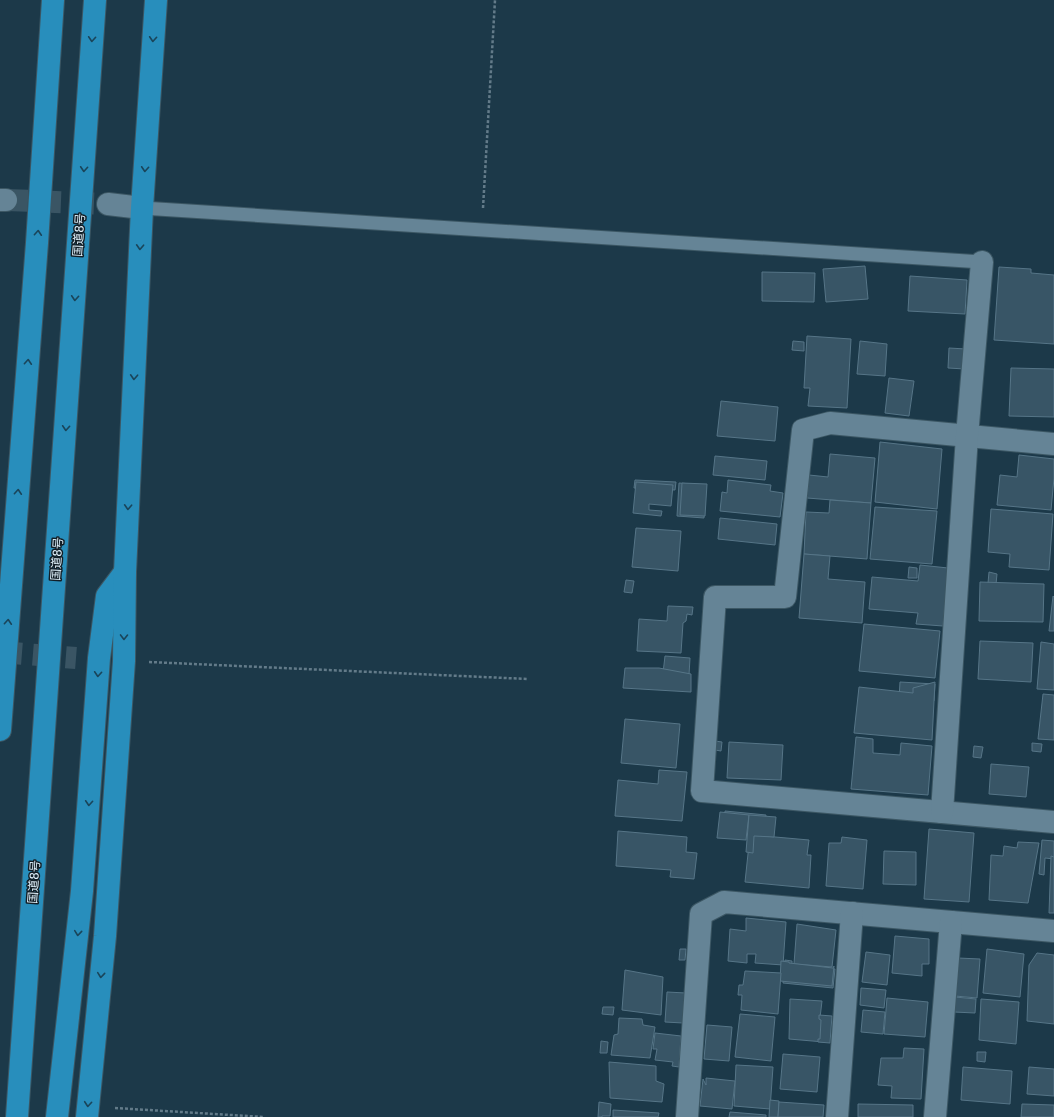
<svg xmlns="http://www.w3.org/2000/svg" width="1054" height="1117" font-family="'DejaVu Sans','Noto Sans JP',sans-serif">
	<rect width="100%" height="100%" fill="#1c3949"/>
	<g fill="#385566" stroke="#567587">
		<path d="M865,266L868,299L826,302L823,269Z"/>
		<path d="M999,267L1031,269V273L1054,275V344L994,340Z"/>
		<path d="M762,272L815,273L814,302L762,301Z"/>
		<path d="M910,276L967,280L965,314L908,311Z"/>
		<path d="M807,336L851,339L847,408L808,406L810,388H804Z"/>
		<path d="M793,341L804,342V351L792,350Z"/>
		<path d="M860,341L887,344L885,376L857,374Z"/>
		<path d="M949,348L966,349L965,369L948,368Z"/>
		<path d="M1011,368L1054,369V417L1009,416Z"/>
		<path d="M889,378L914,381L909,416L885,413Z"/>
		<path d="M721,401L778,407L775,441L717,436Z"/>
		<path d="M880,442L942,449L937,509L875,502Z"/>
		<path d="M830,454L875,458L871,503L807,498L809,475L828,477Z"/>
		<path d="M1019,455L1054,459V478L1051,510L997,505L1000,475L1017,477Z"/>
		<path d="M715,456L767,461L765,480L713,475Z"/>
		<path d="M635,480L676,482L675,490L634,488Z"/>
		<path d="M728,480L771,485L770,491L783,493L780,517L720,511L722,492L727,493Z"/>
		<path d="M636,482L673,485L671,506L649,504V510L662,511L661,516L633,513Z"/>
		<path d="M679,483L706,485L704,518L677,516Z"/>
		<path d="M682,483L707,484L705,516L680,515Z"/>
		<path d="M830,500L871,503L867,559L804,554L806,512L829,513Z"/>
		<path d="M875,507L937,511L932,564L870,559Z"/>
		<path d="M991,509L1053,514L1049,570L1009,567L1010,554L988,552Z"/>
		<path d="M720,518L777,524L775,545L718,539Z"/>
		<path d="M636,528L681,531L678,571L632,567Z"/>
		<path d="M804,554L830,556L828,579L865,582L862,623L799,618Z"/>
		<path d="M920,565L948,568L943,626L916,624L918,613L869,609L872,577L918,581Z"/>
		<path d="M909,567L917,568V578H908Z"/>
		<path d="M989,572L997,574L996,584L988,583Z"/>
		<path d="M626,580L634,581L632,593L624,592Z"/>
		<path d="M980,582L1044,584L1043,622L979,621Z"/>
		<path d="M1053,596L1054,597V631H1049Z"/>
		<path d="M668,606L693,607L692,615L687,614L686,621L683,623L681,653L637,651L639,619L667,621Z"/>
		<path d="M864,624L940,631L935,678L859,671Z"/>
		<path d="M980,641L1033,643L1031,682L978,679Z"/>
		<path d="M1041,642L1054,644V690L1037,689Z"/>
		<path d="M665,656L690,658L689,675L663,673Z"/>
		<path d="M625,668H659L691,674V692L623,688Z"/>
		<path d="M900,682L935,684L934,701L899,699Z"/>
		<path d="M935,682L932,740L854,733L859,687L913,693V688Z"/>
		<path d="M1043,694L1054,695V740L1038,739Z"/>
		<path d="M625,719L680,724L676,768L621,763Z"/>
		<path d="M856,737L873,739V753L900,755L901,743L932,746L928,795L851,789Z"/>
		<path d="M715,741L722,742L721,751L715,750Z"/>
		<path d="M729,742L783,745L781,780L727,778Z"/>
		<path d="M1032,743L1042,744L1041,752L1032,751Z"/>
		<path d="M974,746L983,747L981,758L973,757Z"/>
		<path d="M991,764L1029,767L1026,797L989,794Z"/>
		<path d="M659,770L687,772L682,821L615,816L618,780L658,784Z"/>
		<path d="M725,811L766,815L764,836L809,840L807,855H811L809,888L745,882L750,835L724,833Z"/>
		<path d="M720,812L749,815L746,840L717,838Z"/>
		<path d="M749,815L776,817L774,837L754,836L753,853L746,852Z"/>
		<path d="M929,829L974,833L969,902L924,899Z"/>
		<path d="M618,831L687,837L686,852L697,853L694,879L670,877L671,870L616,866Z"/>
		<path d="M842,837L867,840L863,889L826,886L829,843H841Z"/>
		<path d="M1042,840L1054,841V859L1045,858L1044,875L1039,874Z"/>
		<path d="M1018,842L1039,843L1028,903L989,900L991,855L1003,856L1004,846L1017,848Z"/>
		<path d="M884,851L916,852V885L883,884Z"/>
		<path d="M1051,856L1054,857V913H1049Z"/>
		<path d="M746,918L786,922L783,965L755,963L756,954H747V963L728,961L730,929L746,931Z"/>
		<path d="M797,924L836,930L832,967L794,964Z"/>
		<path d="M895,936L929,939V964H922V976L892,973Z"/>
		<path d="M680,949H686L685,960H679Z"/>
		<path d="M987,949L1024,954L1020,997L983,993Z"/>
		<path d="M866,952L890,955L887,985L862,982Z"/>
		<path d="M1037,953L1054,955V1024L1027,1021L1029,965Z"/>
		<path d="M958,958L980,959L977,998L955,996Z"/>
		<path d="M785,960L792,961V965L835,969L833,988L783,983Z"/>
		<path d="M781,961L789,962V963L833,968L834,966L832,986L780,981Z"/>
		<path d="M625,970L663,977L661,1015L622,1010Z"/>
		<path d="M745,971L781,973L778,1014L741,1010L742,995H738L739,985H743Z"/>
		<path d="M861,988L886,990L884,1008L860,1005Z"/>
		<path d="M667,992L686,993L683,1023L665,1022Z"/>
		<path d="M955,997L976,999L975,1013L954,1012Z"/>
		<path d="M887,998L928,1002L925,1037L884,1034Z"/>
		<path d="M790,999L822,1001L820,1018H825L824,1042L789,1039Z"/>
		<path d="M981,999L1019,1002L1016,1044L979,1040Z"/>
		<path d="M603,1007H614L613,1015L602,1014Z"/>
		<path d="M863,1010L885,1012L883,1034L861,1032Z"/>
		<path d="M740,1014L775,1017L771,1061L735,1057Z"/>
		<path d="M819,1015L832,1016L830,1043L818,1042V1039H820L821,1020L819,1019Z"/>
		<path d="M619,1018L642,1019L643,1025L655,1027L650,1058L611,1055L614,1035L618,1034Z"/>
		<path d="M707,1025L732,1027L729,1061L704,1059Z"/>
		<path d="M655,1033L681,1036L679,1067L672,1066L673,1062L655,1060L657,1049H653Z"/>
		<path d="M601,1041L608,1042L607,1053H600Z"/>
		<path d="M904,1048L924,1049L921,1099L891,1098L892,1086L878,1085L881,1058H903Z"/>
		<path d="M977,1052H986L985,1062L977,1061Z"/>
		<path d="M783,1054L820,1057L817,1092L780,1089Z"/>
		<path d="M609,1062L656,1066V1081L664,1084L662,1102L610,1098Z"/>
		<path d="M736,1065L773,1067L770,1109L734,1106Z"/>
		<path d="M963,1067L1012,1071L1010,1104L961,1100Z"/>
		<path d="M1029,1067L1054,1069V1096L1027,1094Z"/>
		<path d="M706,1078L735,1081L732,1109L700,1106L703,1079L706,1085Z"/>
		<path d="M770,1100L779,1101L778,1117H769Z"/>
		<path d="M599,1102L611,1104L610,1116H602V1117H598Z"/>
		<path d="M779,1102L824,1105L823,1117H778Z"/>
		<path d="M858,1104L913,1105V1117H858Z"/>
		<path d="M1022,1104L1054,1105V1117H1021Z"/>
		<path d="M613,1110L659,1113L658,1117H613Z"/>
		<path d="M730,1112L766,1115V1117H729Z"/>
	</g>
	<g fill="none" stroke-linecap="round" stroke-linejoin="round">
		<g stroke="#3a5564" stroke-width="22" stroke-dasharray="22 11" stroke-linecap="butt">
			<path d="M6,200L108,204"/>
			<path d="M0,652L76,658"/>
		</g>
		<g stroke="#3c5764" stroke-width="15">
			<path id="service" d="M142,208L982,262"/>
		</g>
		<g stroke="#3c5764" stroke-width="24">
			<g id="minor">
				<path d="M0,200H6"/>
				<path d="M108,204L142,208"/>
				<path d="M1054,444L830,423L803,430L785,597H715L702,791L1054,822"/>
				<path d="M942,812L967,436L982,262"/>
				<path d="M687,1117L701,914L724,902L1054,931"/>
				<path d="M837,1117L852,913"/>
				<path d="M935,1117L951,922"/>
			</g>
		</g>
		<g stroke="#3c5764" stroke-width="24">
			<g id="trunk">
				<path d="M0,730L37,243L53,0"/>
				<path d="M17,1117L95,0"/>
				<path d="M57,1117L82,891L99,658L107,596L125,572"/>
				<path d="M87,1117L105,936L124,661L125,572L142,208L156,0"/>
			</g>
		</g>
		<g stroke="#637b89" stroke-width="2.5" stroke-dasharray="3 2" stroke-linecap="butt">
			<path d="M483,208L495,0"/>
			<path d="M149,662L528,679"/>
			<path d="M115,1108L264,1117"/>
		</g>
		<use href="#service" stroke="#658496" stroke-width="13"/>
		<use href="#minor" stroke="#658496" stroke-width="22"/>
		<use href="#trunk" stroke="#288ebc" stroke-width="22"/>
	</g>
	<defs><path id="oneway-chevron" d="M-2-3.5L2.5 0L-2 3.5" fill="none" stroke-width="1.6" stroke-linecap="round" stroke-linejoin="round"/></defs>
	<g stroke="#1a455a">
		<use href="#oneway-chevron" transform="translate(92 39) rotate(94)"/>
		<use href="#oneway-chevron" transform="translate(153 39) rotate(94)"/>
		<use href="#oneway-chevron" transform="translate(84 169) rotate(94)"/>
		<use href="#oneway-chevron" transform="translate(145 169) rotate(94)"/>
		<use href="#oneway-chevron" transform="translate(38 233) rotate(-86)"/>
		<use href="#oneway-chevron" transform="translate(140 247) rotate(93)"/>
		<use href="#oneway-chevron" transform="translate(75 298) rotate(94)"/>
		<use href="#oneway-chevron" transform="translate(28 362) rotate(-86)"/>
		<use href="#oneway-chevron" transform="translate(134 377) rotate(93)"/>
		<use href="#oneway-chevron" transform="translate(66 428) rotate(94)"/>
		<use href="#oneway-chevron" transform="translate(18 492) rotate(-86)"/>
		<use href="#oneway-chevron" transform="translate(128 507) rotate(93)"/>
		<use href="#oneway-chevron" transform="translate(8 622) rotate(-86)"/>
		<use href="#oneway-chevron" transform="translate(124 637) rotate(91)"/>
		<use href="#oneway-chevron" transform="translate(98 674) rotate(94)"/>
		<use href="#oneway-chevron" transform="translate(89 803) rotate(94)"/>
		<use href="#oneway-chevron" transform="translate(78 933) rotate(96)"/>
		<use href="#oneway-chevron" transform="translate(101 975) rotate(96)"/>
		<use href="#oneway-chevron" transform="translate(88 1104) rotate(95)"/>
	</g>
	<g text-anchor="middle" stroke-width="3" stroke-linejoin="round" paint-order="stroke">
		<g font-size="12" fill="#e1f2fc" stroke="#121e26">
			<text transform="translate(79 235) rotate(-86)" y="4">国道8号</text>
			<text transform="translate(57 559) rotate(-86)" y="4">国道8号</text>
			<text transform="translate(34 882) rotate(-86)" y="4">国道8号</text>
		</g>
	</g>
</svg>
